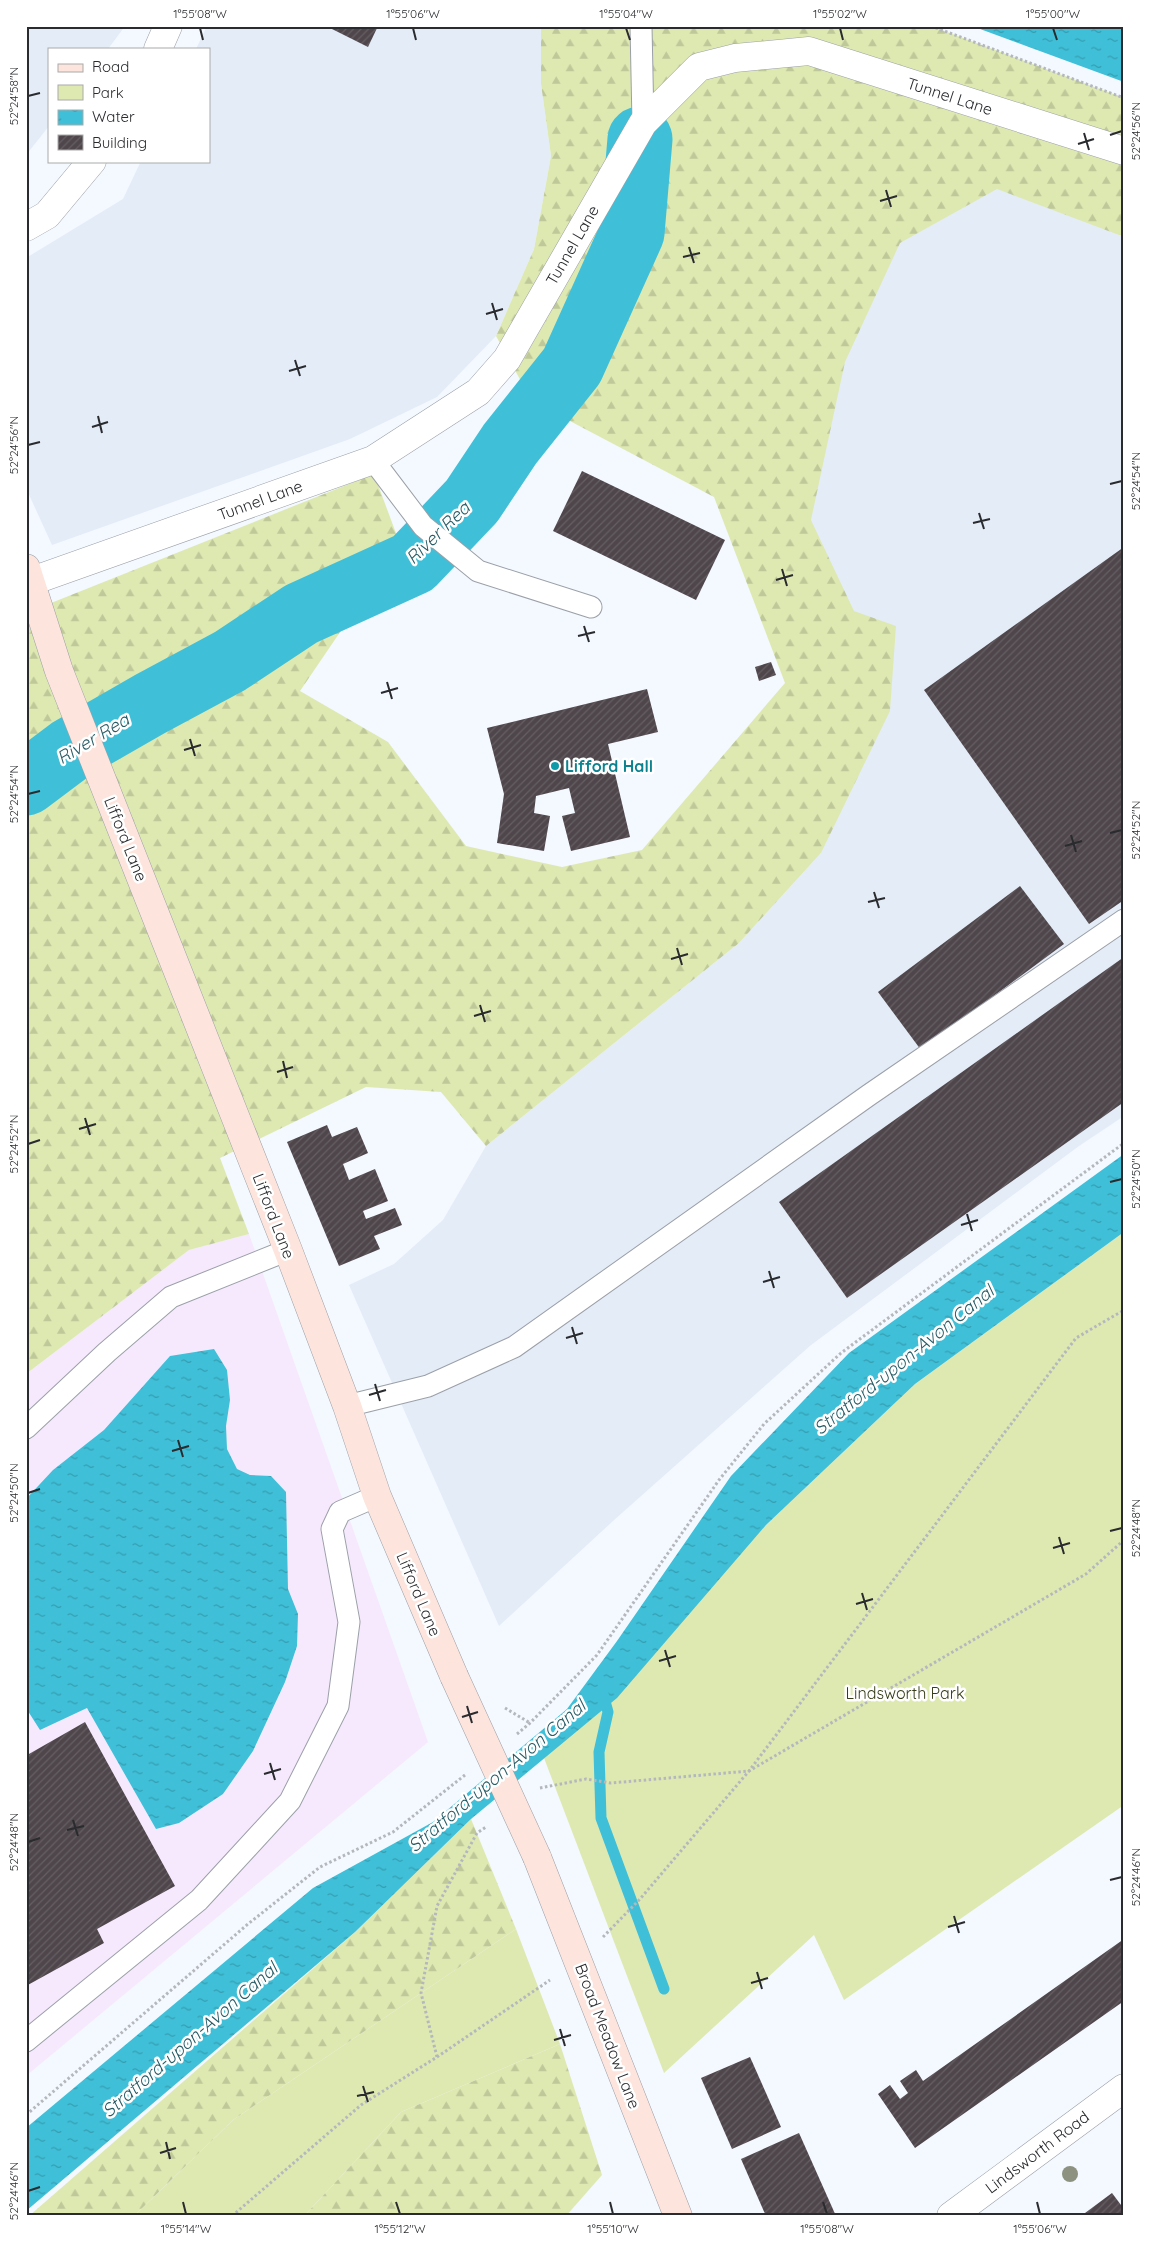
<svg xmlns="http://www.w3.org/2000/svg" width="1150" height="2242" font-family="Quicksand,sans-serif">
	<defs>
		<pattern id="forest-firs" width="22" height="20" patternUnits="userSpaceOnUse" patternTransform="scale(1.25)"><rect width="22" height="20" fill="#dee9b2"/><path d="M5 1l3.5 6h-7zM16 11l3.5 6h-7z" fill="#bec899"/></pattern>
		<pattern id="water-ripples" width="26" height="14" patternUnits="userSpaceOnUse" patternTransform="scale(1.25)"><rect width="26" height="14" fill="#3fc0d8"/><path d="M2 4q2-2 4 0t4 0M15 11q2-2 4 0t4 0" fill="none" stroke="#359cb0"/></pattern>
		<pattern id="building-hatch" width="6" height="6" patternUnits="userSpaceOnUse" patternTransform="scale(1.25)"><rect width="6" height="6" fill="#4e464a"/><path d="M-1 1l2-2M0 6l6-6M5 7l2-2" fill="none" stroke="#655e62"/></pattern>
	</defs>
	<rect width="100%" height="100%" fill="#f4f8ff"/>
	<path fill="#f6e9fd" d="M249,1234L428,1742L26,2076V1374L189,1250Z"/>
	<g fill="#e4ecf8">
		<path d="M26,26H125L108,49H49V126L26,155Z"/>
		<path d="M207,26H541V84L551,156L534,249L496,336L437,397L350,439L52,545L26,488V258L123,199L141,161H209V49H196Z"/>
		<path d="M778,147L1124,197V1116L1079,1146L811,1345L613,1521L499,1626L349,1285L394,1264L443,1220L486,1146L739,943L821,853L786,683Z"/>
	</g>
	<g fill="#dee9b2">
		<path d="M1124,1232V1805L844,2000L814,1935L664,2073L544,1758L766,1525L915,1384Z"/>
		<path d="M516,1929L560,2044L401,2112L304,2216H134L233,2120Z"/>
	</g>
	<g fill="url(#forest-firs)">
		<path d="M541,26H931L1124,98V235H1119L997,189L900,243L845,362L811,520L854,611L896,626L890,711L821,853L739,943L486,1146L441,1092L366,1087L220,1158L249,1234L189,1250L26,1374V613L374,474L400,544L300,691L388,742L466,846L562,867L642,850L785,683L714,497L532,401L496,336L534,249L551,156L541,84Z"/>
		<path d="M471,1819L516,1929L233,2120L134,2216H29L355,1932Z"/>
		<path d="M560,2044L602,2175L566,2216H304L401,2112Z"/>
	</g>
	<g fill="url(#water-ripples)">
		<path d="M972,26H1124V82Z"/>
		<path d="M1124,1154V1232L915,1384L766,1525L617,1698L471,1819L355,1932L26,2211V2128L313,1888L433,1822L567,1709L617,1641L731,1476L849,1353Z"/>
		<path d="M214,1349L227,1370L230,1400L226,1426L227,1449L237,1469L250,1475L271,1476L286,1492L288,1589L298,1614L297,1646L285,1682L253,1751L223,1794L179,1823L156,1829L87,1708L40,1730L26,1708V1499L53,1470L104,1430L170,1356Z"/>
	</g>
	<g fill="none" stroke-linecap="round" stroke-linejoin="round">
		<path stroke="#3fc0d8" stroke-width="11" d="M603,1694L608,1712L599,1752L601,1818L664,1989"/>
		<path stroke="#3fc0d8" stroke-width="65" d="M26,783L70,750L150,704L230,661L301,614L413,563L472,501L510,444L572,366L632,233L640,139"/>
	</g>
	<g fill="url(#building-hatch)">
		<path d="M326,26H378L368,47Z"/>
		<path d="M582,471L725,540L696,600L553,531Z"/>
		<path d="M1124,547V900L1089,924L924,690Z"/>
		<path d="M771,662L776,675L759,681L755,667Z"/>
		<path d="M647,689L658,732L608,744L630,837L571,851L562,816L575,813L569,788L536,796L534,813L550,816L544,851L497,843L504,794L487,728Z"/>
		<path d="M1020,886L1064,944L921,1050L878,992Z"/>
		<path d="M1124,957V1102L847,1298L779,1202Z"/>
		<path d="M327,1125L332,1137L357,1127L368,1153L343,1164L349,1180L375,1169L388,1201L363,1211L366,1219L395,1208L402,1225L374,1236L380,1249L339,1266L287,1142Z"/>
		<path d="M85,1722L175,1886L97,1929L104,1943L26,1986V1749L29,1754Z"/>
		<path d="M1124,1939V2001L915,2148L878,2094L890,2085L900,2099L908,2093L900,2081L916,2070L923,2081Z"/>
		<path d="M750,2057L781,2127L732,2149L701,2078Z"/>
		<path d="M799,2133L836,2216H766L741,2159Z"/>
		<path d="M1112,2193L1124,2209V2216H1081Z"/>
	</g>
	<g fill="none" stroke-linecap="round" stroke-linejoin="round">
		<g stroke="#9ba0a8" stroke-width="23">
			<g id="lane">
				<path d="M641,26L643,123"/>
				<path d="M373,460L423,526L478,571L591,607"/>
				<path d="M347,1406L428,1386L514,1347L869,1095L1124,920"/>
				<path d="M26,1428L107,1352L171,1297L288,1250"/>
				<path d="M26,2041L199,1900L290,1801L338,1706L349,1622L332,1529L340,1512L377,1496"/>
			</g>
		</g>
		<g stroke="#9ba0a8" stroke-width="29">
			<g id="street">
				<path d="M158,49L168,26"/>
				<path d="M26,227L47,215L92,161"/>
				<path d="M32,581L373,460L478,392L507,359L643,123L699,67L735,58L809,51L1124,151"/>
				<path d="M951,2216L1124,2088"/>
			</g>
		</g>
		<g stroke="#9ba0a8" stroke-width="29">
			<g id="secondary">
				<path d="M26,568L59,671L288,1250L347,1406L377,1496L454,1676"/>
				<path d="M537,1857L678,2216"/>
			</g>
		</g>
		<g stroke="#b4b8bd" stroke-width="3" stroke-dasharray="2.5 2.5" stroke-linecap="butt">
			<path d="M931,26L1124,98"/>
			<path d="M505,1708L530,1723"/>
			<path d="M517,1734L530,1723L597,1655L719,1480L764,1424L841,1353L1124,1143"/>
			<path d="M540,1788L586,1779L611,1783L749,1771L1086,1574L1124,1540"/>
			<path d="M603,1937L640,1899L749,1771L1076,1338L1124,1310"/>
			<path d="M437,2057L421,1993L437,1906L477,1833L486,1827"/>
			<path d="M26,2115L248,1924L320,1867L393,1832L465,1775"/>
			<path d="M232,2216L361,2105L437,2057L550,1980"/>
		</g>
		<use href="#lane" stroke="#fff" stroke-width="21"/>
		<use href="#street" stroke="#fff" stroke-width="28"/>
		<use href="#secondary" stroke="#fde4dc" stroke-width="28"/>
		<g stroke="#9ba0a8" stroke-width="29" stroke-linecap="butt">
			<path id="secondary-bridge" d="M454,1676L537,1857"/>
		</g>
		<use href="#secondary-bridge" stroke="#fde4dc" stroke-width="28"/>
	</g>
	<circle fill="#8c9180" cx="1070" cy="2174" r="8"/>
	<path fill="none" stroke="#292b2e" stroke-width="2" d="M200,28L203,40M413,28L416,40M626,28L630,40M840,28L843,40M1053,28L1057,40M28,96L40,93M1084,133L1089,150M1110,135L1122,131M1078,144L1094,139M886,190L891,207M880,201L897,196M689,247L694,263M683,257L700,253M492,303L497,320M486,314L503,309M295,360L300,376M289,371L306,366M98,416L102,433M92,427L108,422M28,445L40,442M1110,484L1122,481M979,513L984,529M973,523L990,519M782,569L787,586M776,580L793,575M584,626L589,642M578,636L595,632M387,682L392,699M381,693L398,688M190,739L195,756M184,750L201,745M28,794L40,791M1110,833L1122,830M1071,835L1076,852M1065,846L1082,841M874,892L879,908M868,902L885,898M677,948L682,965M671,959L688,954M480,1005L485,1022M474,1016L491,1011M283,1061L287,1078M277,1072L293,1067M85,1118L90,1135M79,1129L96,1124M28,1144L40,1140M1110,1182L1122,1179M967,1214L972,1231M961,1225L978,1220M769,1271L774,1288M763,1282L780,1277M572,1327L577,1344M566,1338L583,1333M375,1384L380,1401M369,1395L386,1390M178,1440L183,1457M172,1451L189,1446M28,1493L40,1489M1110,1531L1122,1528M1059,1537L1064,1554M1053,1548L1070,1543M862,1593L867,1610M856,1604L873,1599M665,1650L670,1667M659,1661L676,1656M467,1706L472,1723M462,1717L478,1712M270,1763L275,1780M264,1774L281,1769M73,1820L78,1836M67,1830L84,1826M28,1842L40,1838M1110,1880L1122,1877M954,1916L959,1933M948,1927L965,1922M757,1972L762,1989M751,1983L768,1978M560,2029L565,2046M554,2040L571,2035M363,2086L368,2102M357,2096L374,2092M166,2142L170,2159M160,2153L176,2148M28,2191L40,2187M183,2202L186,2214M396,2202L400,2214M610,2202L613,2214M823,2202L827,2214M1037,2202L1040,2214"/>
	<circle fill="#0f9aa8" stroke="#fff" stroke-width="2" cx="555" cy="766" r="5"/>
	<g text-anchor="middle" stroke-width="5" stroke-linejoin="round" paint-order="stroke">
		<g font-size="16" fill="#292b2e" stroke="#fff">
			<text transform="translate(950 96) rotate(18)" y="6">Tunnel Lane</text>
			<text transform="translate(572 245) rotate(-60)" y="6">Tunnel Lane</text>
			<text transform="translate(260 500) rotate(-20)" y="6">Tunnel Lane</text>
			<text transform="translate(126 839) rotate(68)" y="6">Lifford Lane</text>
			<text transform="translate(274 1216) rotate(69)" y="6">Lifford Lane</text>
			<text transform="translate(419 1594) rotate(67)" y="6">Lifford Lane</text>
			<text transform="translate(608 2036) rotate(69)" y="6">Broad Meadow Lane</text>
			<text transform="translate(1037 2152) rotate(-37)" y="6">Lindsworth Road</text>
		</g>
		<g font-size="16" font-weight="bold" fill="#0d838f" stroke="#fff" text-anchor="start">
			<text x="565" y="772">Lifford Hall</text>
		</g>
		<g font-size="16" fill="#373d18" stroke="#fff">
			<text x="905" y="1699">Lindsworth Park</text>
		</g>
		<g font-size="18" font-style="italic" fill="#275b65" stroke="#fff">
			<text transform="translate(438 533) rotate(-44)" y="6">River Rea</text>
			<text transform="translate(93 739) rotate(-31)" y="6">River Rea</text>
			<text transform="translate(904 1360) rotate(-39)" y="6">Stratford-upon-Avon Canal</text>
			<text transform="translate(497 1776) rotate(-40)" y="6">Stratford-upon-Avon Canal</text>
			<text transform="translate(190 2040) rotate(-41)" y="6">Stratford-upon-Avon Canal</text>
		</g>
	</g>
	<rect width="1150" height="2242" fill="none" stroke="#ffffff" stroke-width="55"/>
	<rect x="48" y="48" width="162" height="115" fill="#ffffff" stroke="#a9aaab"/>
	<rect x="58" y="64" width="25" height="8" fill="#fde4dc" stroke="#a9aaab"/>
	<text x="92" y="72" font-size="15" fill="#292b2e">Road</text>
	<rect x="58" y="85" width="25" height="15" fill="#dee9b2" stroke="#a9aaab"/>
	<text x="92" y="98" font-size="15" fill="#292b2e">Park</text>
	<rect x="58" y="110" width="25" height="15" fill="url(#water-ripples)" stroke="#a9aaab"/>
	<text x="92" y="122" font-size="15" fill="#292b2e">Water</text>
	<rect x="58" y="135" width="25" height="15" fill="url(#building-hatch)" stroke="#a9aaab"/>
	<text x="92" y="148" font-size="15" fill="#292b2e">Building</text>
	<rect x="28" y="28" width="1094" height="2186" fill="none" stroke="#292b2e" stroke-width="2"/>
	<g font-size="12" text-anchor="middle" fill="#292b2e">
		<text x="200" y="18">1°55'08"W</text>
		<text x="413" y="18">1°55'06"W</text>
		<text x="626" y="18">1°55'04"W</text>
		<text x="840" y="18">1°55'02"W</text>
		<text x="1053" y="18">1°55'00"W</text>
		<text transform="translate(14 96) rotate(-90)" y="4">52°24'58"N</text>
		<text transform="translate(1136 131) rotate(-90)" y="4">52°24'56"N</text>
		<text transform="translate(14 445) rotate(-90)" y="4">52°24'56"N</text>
		<text transform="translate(1136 481) rotate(-90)" y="4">52°24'54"N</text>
		<text transform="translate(14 794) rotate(-90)" y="4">52°24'54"N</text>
		<text transform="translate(1136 830) rotate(-90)" y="4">52°24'52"N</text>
		<text transform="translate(14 1144) rotate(-90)" y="4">52°24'52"N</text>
		<text transform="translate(1136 1179) rotate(-90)" y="4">52°24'50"N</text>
		<text transform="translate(14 1493) rotate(-90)" y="4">52°24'50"N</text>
		<text transform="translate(1136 1528) rotate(-90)" y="4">52°24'48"N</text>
		<text transform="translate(14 1842) rotate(-90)" y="4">52°24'48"N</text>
		<text transform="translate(1136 1877) rotate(-90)" y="4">52°24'46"N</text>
		<text transform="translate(14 2191) rotate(-90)" y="4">52°24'46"N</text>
		<text x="186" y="2233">1°55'14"W</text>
		<text x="400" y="2233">1°55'12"W</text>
		<text x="613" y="2233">1°55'10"W</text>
		<text x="827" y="2233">1°55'08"W</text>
		<text x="1040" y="2233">1°55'06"W</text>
	</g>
</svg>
